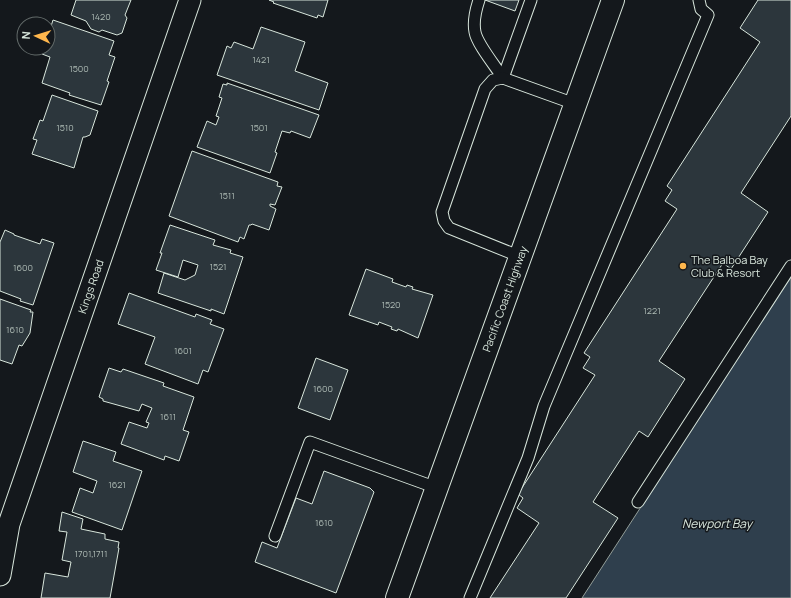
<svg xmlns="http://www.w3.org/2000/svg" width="791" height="598" font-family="Manrope,sans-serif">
	<rect width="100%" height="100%" fill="#14181c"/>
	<path fill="#2f3f4d" stroke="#939e99" d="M791,275V598H582Z"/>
	<g fill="#2c363c" stroke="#d8e6dc">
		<path d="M76,0H131L125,15L127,18L122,33L117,35L102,30L99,32L91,29L86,21L71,15Z"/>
		<path d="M269,0H328L323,17L318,15L317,18L273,3L274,2Z"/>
		<path d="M485,0H519L515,11Z"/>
		<path d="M758,0H791V116L741,193L768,212L731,269L723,263L659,361L685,379L648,437L639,431L593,502L618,518L566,598H490L539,523L517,508L523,498L518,494L595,375L583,368L590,357L584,353L677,209L665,201L672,190L667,186L760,42L740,28Z"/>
		<path d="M53,20L114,41L109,55L115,57L107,81L109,82L101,105L69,95L70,93L42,83L50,57L42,54L44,48H48V36Z"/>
		<path d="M261,27L305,42L295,71L328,83L319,110L217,75L227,46L231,48L234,42L253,49Z"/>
		<path d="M227,83L319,115L310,138L291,131L290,133L282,131L275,152L277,153L270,173L197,147L207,121L216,125L219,117L216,116L222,98L219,97L223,84L227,85Z"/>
		<path d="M52,95L98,111L90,135L85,137H83L74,168L32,154L37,140L33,139L40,120L43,121Z"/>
		<path d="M192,151L278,182L277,186L282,187L275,205L270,204V206L276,209L269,230L252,224L251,225H249L244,239L240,237L238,242L169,216Z"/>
		<path d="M170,225L215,240L213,245L231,250L230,253L243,257L224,314L211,309V311L158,293L164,273L185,280L195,275L198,265L183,260L178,277L156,270L162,253H160Z"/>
		<path d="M5,230L14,234V235L40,244L42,239L54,243L33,305L20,301L21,299L0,291V242Z"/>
		<path d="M366,269L393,279L392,282L406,287L407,285L413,287L412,289L433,295L418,338L398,329L397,331L391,329L392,327L379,322L378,325L349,315Z"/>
		<path d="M129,293L195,317L196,314L212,320L210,324L224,329L208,372L203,370L198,384L145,364L155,337L118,324Z"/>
		<path d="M0,299L31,310L30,312H33L30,333L22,346L19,345L12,364L0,360Z"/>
		<path d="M316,358L348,370L330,420L298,408Z"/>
		<path d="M109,368L121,372L123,369L164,383L163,386L194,397L183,430L189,432L179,461L165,456L164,460L121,444L129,422L147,428L149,423L146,422L152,408L142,404L139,411L103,401V399L99,397Z"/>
		<path d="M83,441L116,452L113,461L142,471L122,530L72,512L80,488L93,493L97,481L73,472Z"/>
		<path d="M324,471L370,488L374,492L336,593L255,562L262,542L277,548L296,498L312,504Z"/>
		<path d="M62,512L83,519L81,529L105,534V539L119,542L118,548H119L110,598H41L45,573L68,577L71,562L62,560L67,532L59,531Z"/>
	</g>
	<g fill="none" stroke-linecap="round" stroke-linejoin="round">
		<g stroke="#d8e6dc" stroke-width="13">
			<g id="service">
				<path d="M479,0C476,9 473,22 475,32C477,44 496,67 503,78"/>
				<path d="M503,78L531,0"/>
				<path d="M521,257L449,228L444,221L442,212L485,89L493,80L503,78L575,104"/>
				<path d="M638,502L791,266"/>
				<path d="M275,536L310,442L437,488"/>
				<path d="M470,598L528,458L544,406L708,15L701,9L699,0"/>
			</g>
		</g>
		<g stroke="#d8e6dc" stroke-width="23">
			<g id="minor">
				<path id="s1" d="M0,575L9,524L190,0"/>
			</g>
		</g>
		<g stroke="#d8e6dc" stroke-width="24">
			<g id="trunk">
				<path id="s2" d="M397,598L613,0"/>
			</g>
		</g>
		<use href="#service" stroke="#14181c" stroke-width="11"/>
		<use href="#minor" stroke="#14181c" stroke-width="21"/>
		<use href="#trunk" stroke="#14181c" stroke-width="22"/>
	</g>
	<circle fill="#ffb74d" stroke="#14181c" stroke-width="1.5" cx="683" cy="266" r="4"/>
	<g text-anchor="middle" stroke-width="3" stroke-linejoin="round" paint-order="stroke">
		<g font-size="9" fill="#adbab4">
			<text x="101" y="20">1420</text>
			<text x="261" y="63">1421</text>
			<text x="79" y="72">1500</text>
			<text x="65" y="131">1510</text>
			<text x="259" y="131">1501</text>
			<text x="227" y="199">1511</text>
			<text x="218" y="270">1521</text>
			<text x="23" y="271">1600</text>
			<text x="391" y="308">1520</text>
			<text x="652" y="314">1221</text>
			<text x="15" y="333">1610</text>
			<text x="183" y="354">1601</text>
			<text x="323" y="392">1600</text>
			<text x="168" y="420">1611</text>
			<text x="117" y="488">1621</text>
			<text x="324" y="526">1610</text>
			<text x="91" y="557">1701,1711</text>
		</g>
		<g font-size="11" fill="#d8e6dc" stroke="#14181c" text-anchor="start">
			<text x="691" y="264">The Balboa Bay<tspan x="691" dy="13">Club &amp; Resort</tspan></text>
		</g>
		<g font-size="11" fill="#d8e6dc" stroke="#14181c">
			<text dy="4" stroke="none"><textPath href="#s1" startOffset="303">Kings Road</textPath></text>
			<text dy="4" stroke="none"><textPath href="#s2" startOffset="318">Pacific Coast Highway</textPath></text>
		</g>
		<g font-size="12" font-style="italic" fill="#d8e6dc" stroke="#14181c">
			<text x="717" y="528">Newport Bay</text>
		</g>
	</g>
	<g transform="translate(36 36) rotate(274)"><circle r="19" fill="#14181c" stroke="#626a69"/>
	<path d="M0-3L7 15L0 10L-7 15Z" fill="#ffb74d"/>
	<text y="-6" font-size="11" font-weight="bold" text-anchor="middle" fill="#d8e6dc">N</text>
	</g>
</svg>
